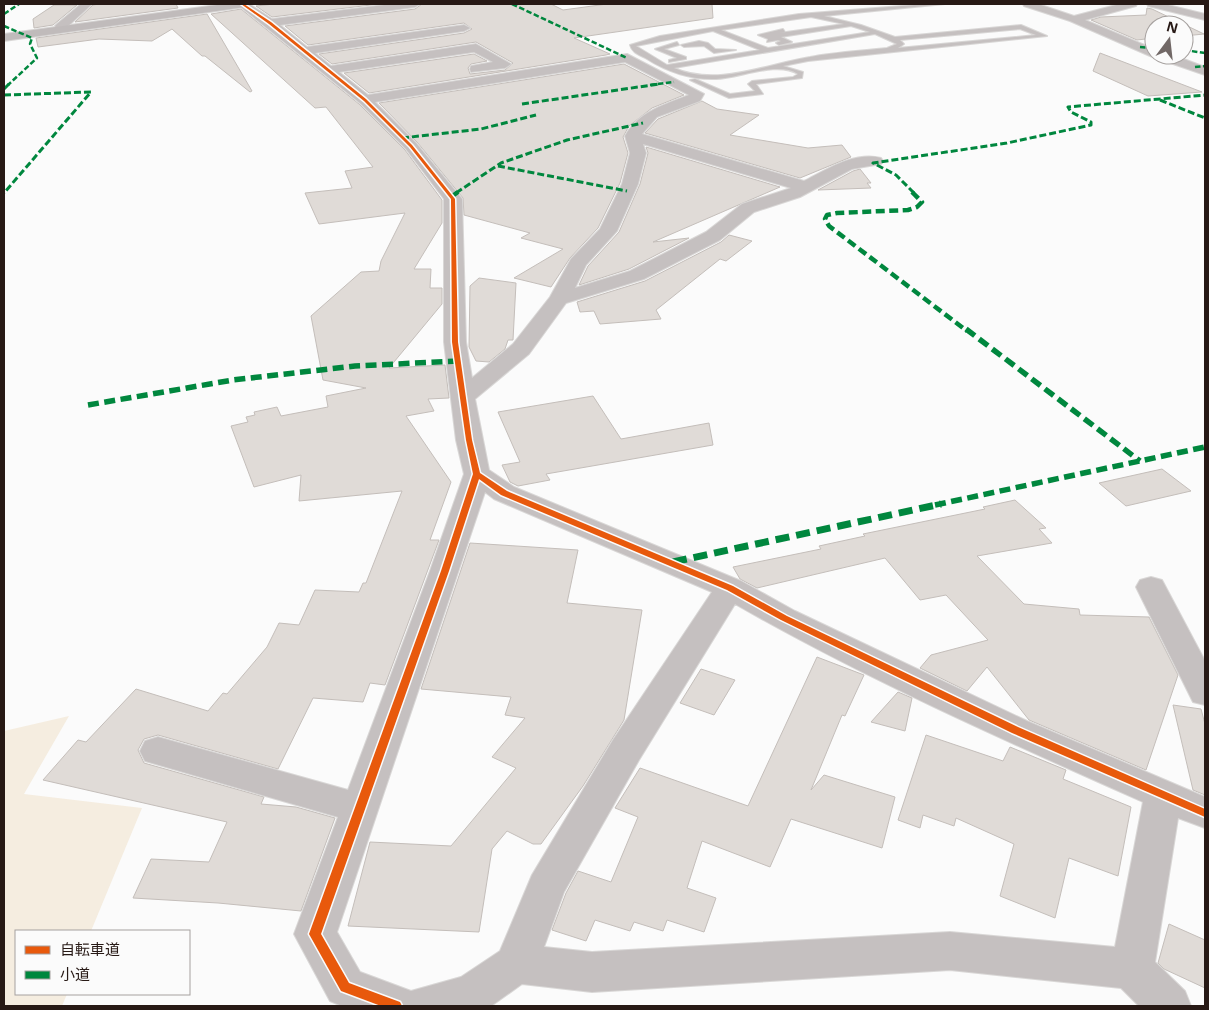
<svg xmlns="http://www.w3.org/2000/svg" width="1209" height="1010" font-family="'Noto Sans','Noto Sans JP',sans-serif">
	<rect width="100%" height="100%" fill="#fbfbfb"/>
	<path fill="#f5ede0" d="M69,716L24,794L142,808L91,931H16V994H67L62,1006H4V731Z"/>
	<g fill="#e0dbd7" stroke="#c4beba">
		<path d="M99,4H176L178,8L75,22L93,5Z"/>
		<path d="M274,4H379L272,17L256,6Z"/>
		<path d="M422,4H551L563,10L607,4H712L713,18L574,38L610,54L606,55L369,93L344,73L474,54L487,61L471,64L468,68L470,74L505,70L513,63L476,42L332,64L319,54L464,33L472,29L464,23L308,45L285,26L415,9Z"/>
		<path d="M54,5H77L53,25L34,28L33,19Z"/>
		<path d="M1147,8L1152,9L1204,34L1184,36V25H1154V38L1137,40L1091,20L1101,17L1146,15Z"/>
		<path d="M241,9L359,104L405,150L442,200V223L414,269H431L430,288H442V304L389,368L445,365L449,398L428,399L434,411L406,416L451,482L430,540H439L385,685L370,683L363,702L313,698L278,769L158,735L144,739L138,750L144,763L264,797L261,804L296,807L335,818L301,911L218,903L133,898L151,859L209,862L227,822L43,780L78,740L86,742L136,689L208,711L223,693L227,694L267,647L279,623L299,625L315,590L359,592L363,583H366L402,491L299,501L301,475L254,487L231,426L248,422L246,417L255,415L254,412L277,407L281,416L328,407L326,396L366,388L323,380L311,316L361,272L379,271L381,261L405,213L319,224L305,193L352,188L345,171L373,167L326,107L315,108L211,14Z"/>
		<path d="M207,14L252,91L250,92L205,56H202L172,29L152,41L99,39L38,47L36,38Z"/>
		<path d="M1100,53L1202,92L1148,96L1093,71Z"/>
		<path d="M624,64L684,95L652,108L629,126L623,137L628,153L620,183L598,228L570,258L551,287L514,278L563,249L521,238L530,233L464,215L463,198L417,142L379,103Z"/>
		<path d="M702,101L717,109L759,115L730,135L808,148L842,145L851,157L800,178L645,133L658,119Z"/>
		<path d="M646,147L780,187L653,242L689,238L629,269L579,285L588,266L619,232L640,184L648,153Z"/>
		<path d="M860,169L871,183H867L871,188L818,190L853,171Z"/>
		<path d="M729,235L752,241L726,261L720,259L656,310L661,319L600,324L594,311L580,312L577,302L645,281L721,242Z"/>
		<path d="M479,278L516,283L513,340H508L505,349L489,362L476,361L469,347L470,286Z"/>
		<path d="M593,396L621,439L709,423L713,445L546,474L550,480L518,486L510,482L502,465L520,462L498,412Z"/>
		<path d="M1162,469L1191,491L1126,506L1099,483Z"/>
		<path d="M1015,500L1046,528L1039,529L1052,543L977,556L1024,604L1079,609L1080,615L1149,617L1178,675L1146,770L1029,720L987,667L967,691L920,668L931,655L988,640L946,595L920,600L885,558L757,588L740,579L733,567L821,549L819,546L865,536L863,534L985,509L983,507Z"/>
		<path d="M470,543L578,550L567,603L642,610L624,720L583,786L541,844H533L507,831L492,849L479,932L348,926L370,842L451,846L516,768L492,757L525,718L505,715L511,697L421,689Z"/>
		<path d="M817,657L864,675L845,716L842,715L811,790L824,775L895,797L882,848L791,819L770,867L702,841L687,888L716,898L704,932L667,920L663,931L634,922L630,931L595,920L586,941L552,930L566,893L578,871L611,882L638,817L615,808L640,768L748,806Z"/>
		<path d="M701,669L735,680L714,715L680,703Z"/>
		<path d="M898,692L912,698L905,731L871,722Z"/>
		<path d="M1173,705L1201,709L1205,724V795L1193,790Z"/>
		<path d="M926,735L1003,761L1010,747L1066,770L1063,779L1131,807L1118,876L1069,858L1055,918L1000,896L1014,844L956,818L954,826L923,815L920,828L898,820Z"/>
		<path d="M1169,924L1205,940V988L1164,969L1158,963Z"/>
	</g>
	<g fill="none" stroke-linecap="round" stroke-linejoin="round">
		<g stroke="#d9d7d6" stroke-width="2">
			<g id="service">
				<path d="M927,4H945L824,16L861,25L895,37L1021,25L1047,36L808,61L783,66L803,72L802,78L756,84L763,94L729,98L690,80L695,79L730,94L755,91L748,84L752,81L793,77L798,74C777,61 740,78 716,79C692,80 667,72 647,59C640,55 632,53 630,45L660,36L799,14ZM811,17L844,24L779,33L785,32L783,29L758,35L768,39L767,42L778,40L781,41L776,43L779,45L792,42L781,37L851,26L870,32L768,48L721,30ZM1020,29L1036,35L898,48L904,44L900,40ZM713,31L760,50L667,65L636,46ZM875,34L897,44L887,48C861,51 835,52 810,57C766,64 718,87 674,68Z"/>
				<path d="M699,41L708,43L715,49L736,50L714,53L704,46L684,47L681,45Z"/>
				<path d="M677,42L679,45L664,49L686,57V59L669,62V60L677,58L655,49Z"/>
			</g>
		</g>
		<g stroke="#d9d7d6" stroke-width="2">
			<g id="minor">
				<path d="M81,4H92L67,27L66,32H58L55,26L57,24Z"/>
				<path d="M237,4H249L272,19L392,4H420L415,7L280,25L307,47L464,25L470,28L464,31L315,53L331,66L476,44L511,64L505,68L471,72L470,69L471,66L493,62L474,52L339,72L368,95L627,54L704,94L700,101L657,117L642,134L804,181C826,170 854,151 881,158L883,161L881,164L852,169L800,197L754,212L720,240L644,279L566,303L529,354L475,399L489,470L514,487L741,581L795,611L1027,721L1205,797V828L1178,818L1155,962L1185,991L1191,1006H1139L1121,988L950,970L592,992L522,984L491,1006H342L330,1001L294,934L338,817L145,761L140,751L145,741L158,737L348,790L430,571L464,474L456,440L444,342V199L406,149L360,103ZM625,62L689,95C664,105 639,111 625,136L630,153L622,184L600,229L571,259L550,297L513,344L472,378L466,342L462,199L416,143L375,102ZM643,144L791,188L742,204L706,232L630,271L575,288L586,265L617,231L638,184L646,153ZM485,492L494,499L712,592L613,740L532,875L500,951L461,977L411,991L360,972L337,932ZM735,604C866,679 1006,741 1143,802L1115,947L950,932L592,952L544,947L564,892L639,760Z"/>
				<path d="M1023,4H1038L1074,16L1120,4H1137L1136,6L1085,20L1154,49V55H1173L1205,67V75L1150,56L1070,21L1024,6Z"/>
				<path d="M1147,4H1164L1205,14V20L1148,6Z"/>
				<path d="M1151,577L1162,580L1205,661V705L1193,702L1136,587L1140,580Z"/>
			</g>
		</g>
		<g stroke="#d9d7d6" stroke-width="2">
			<path id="trunk" d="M224,4H250L245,7L4,41V34Z"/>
		</g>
		<use href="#service" fill="#c5c0c0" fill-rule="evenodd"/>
		<use href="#minor" fill="#c5c0c0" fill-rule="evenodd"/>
		<use href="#trunk" fill="#c0bbbb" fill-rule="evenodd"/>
		<g stroke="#00873e" stroke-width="2.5" stroke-dasharray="5.5 2.5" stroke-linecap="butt">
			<path d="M512,4L627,58"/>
			<path d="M4,14L19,4"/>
			<path d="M4,26L32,38L30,44L37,58L8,85"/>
			<path d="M1140,47L1154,48"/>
			<path d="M1184,50L1205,53"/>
			<path d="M1195,67L1205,66"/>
			<path d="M650,85L674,82"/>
		</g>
		<g stroke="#00873e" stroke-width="3" stroke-dasharray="7 3" stroke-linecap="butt">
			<path d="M4,89L9,84"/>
			<path d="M4,95L91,92L4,193"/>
			<path d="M1160,100L1205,118"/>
			<path d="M522,104L659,84"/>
			<path d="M402,138L481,129L536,115"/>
			<path d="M498,166L627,191"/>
			<path d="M456,193L501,163L567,140L643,123"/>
			<path d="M914,193L896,175L873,163L1007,143L1091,125V122L1071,112L1068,107L1205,95"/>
		</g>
		<g stroke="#00873e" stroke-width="4.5" stroke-dasharray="9 4.5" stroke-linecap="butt">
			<path d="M912,192L922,202L917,207L908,210L837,213L827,215L825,219L829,226L967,331"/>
			<path d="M451,197L458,192"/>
		</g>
		<g stroke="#00873e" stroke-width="5.5" stroke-dasharray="11 5.5" stroke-linecap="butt">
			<path d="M966,329L1140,461"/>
			<path d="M88,405L233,380L355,366L458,361"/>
			<path d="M935,505L1205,447"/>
		</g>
		<path stroke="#00873e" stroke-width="7" stroke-dasharray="14 7" stroke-linecap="butt" d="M673,562L941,504"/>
		<g stroke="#fbfbfb" stroke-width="3">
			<path id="cycleway" d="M241,4H244L271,22L366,99L412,145L455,199L458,342L472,440L480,473L507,491L733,586L787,616L1018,727L1205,809V817L1012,733L781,620L727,590L501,495L479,479L449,571L321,934L349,983L400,1002L402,1006H381L341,991L309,934L441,571L473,474L466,440L452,342L451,199L410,147L364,101L269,24Z"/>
		</g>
		<use href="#cycleway" fill="#e8590c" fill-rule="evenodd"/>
	</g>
	<rect width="1209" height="1010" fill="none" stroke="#271915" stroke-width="10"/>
	<rect x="15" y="930" width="175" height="65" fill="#fbfbfb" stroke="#a6a19f"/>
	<rect x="25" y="946" width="25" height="8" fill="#e8590c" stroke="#a6a19f"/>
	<text x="60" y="955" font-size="15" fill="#271915">自転車道</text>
	<rect x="25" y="971" width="25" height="8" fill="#00873e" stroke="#a6a19f"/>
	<text x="60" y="980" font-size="15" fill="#271915">小道</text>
	<g transform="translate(1169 40) rotate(15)"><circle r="24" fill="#fbfbfb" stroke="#a6a19f"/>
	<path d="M0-4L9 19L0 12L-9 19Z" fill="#716866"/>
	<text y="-8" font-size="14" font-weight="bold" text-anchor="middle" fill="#271915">N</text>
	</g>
</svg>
